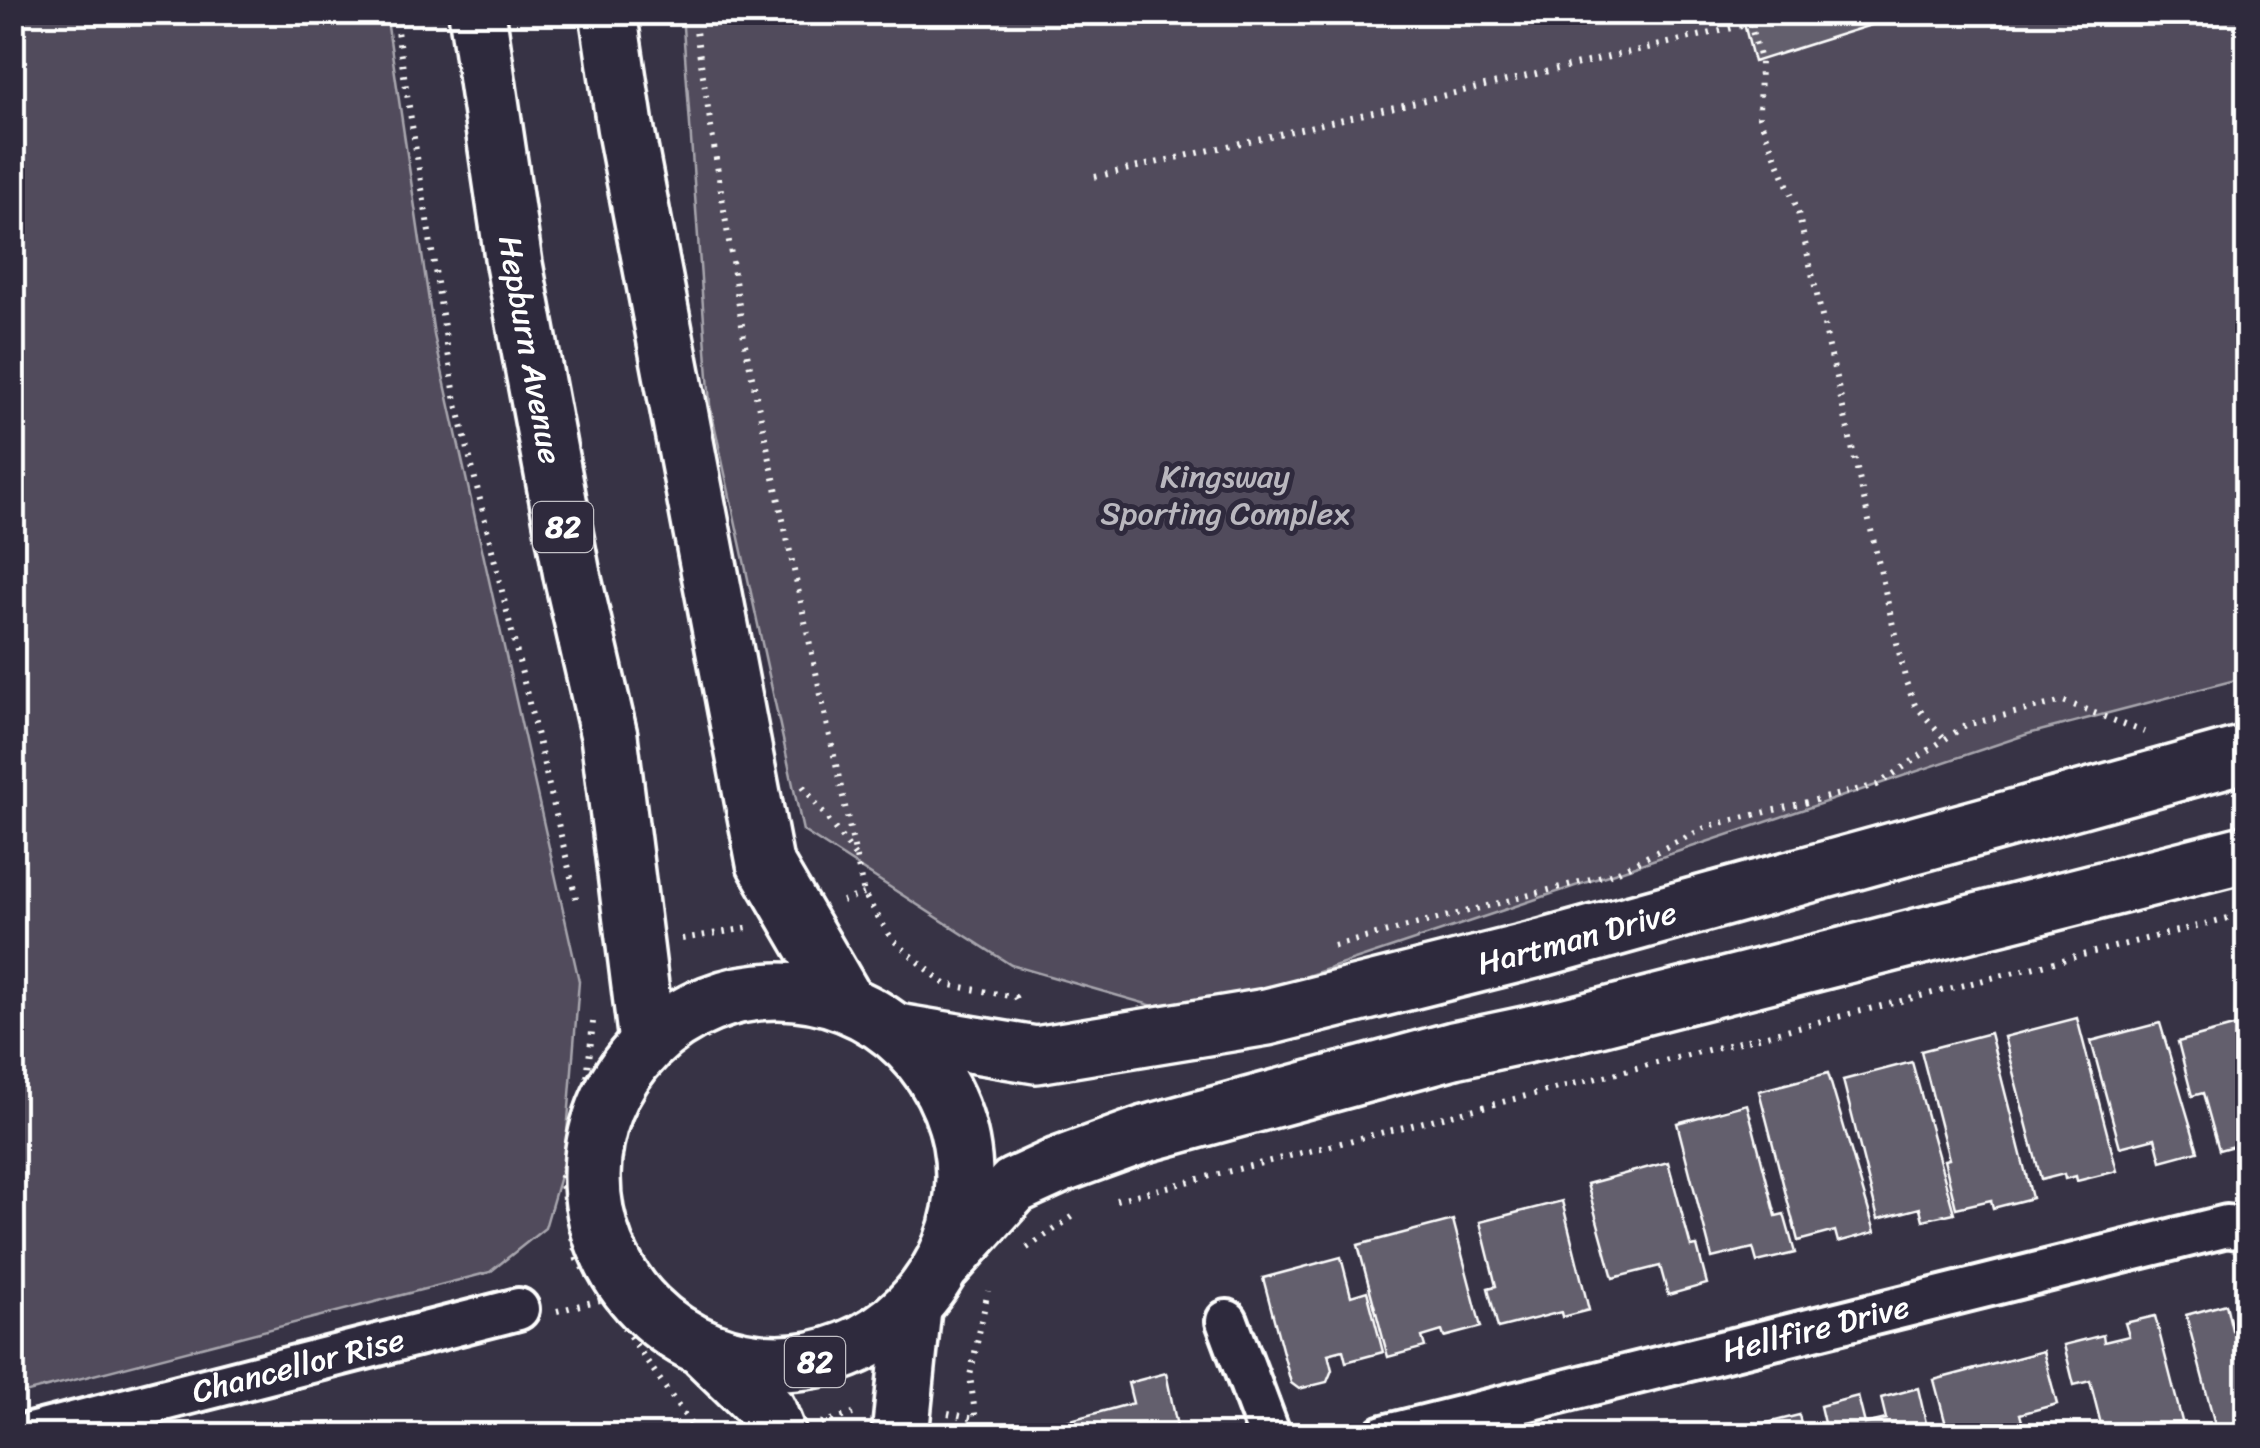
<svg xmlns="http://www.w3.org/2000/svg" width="2260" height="1448" font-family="Sriracha,sans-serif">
	<rect width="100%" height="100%" fill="#373345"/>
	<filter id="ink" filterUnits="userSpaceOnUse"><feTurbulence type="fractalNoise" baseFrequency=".01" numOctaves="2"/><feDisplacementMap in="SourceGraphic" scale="20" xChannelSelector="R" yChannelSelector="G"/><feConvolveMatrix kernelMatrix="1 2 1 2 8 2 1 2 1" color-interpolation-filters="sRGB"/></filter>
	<g filter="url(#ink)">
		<g fill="#514c5c" stroke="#a8a6ae" stroke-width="2.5">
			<path d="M13,12L386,13L434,335L579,981L565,1159L545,1228L490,1272L13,1396Z"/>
			<path d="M682,13H2247V677L2028,734L1188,1016L1011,965L803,831L710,405Z"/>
		</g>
		<g fill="#635f6d" stroke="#fff" stroke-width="2.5">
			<path d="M1741,12H1912L1754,62Z"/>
			<path d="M2077,1018L2117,1171L2077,1181L2076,1176L2065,1179L2064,1174L2041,1180L2004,1037Z"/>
			<path d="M2160,1023L2198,1151L2161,1161L2155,1138L2120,1147L2091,1041Z"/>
			<path d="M2248,1023V1142L2219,1150L2203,1093L2192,1096L2178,1042Z"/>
			<path d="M1990,1033L2032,1198L1993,1208L1991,1200L1956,1208L1944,1160L1949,1159L1921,1051Z"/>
			<path d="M1912,1062L1954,1213L1923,1220L1920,1208L1878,1219L1843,1080Z"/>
			<path d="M1828,1073L1875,1232L1838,1242L1835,1231L1798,1241L1759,1091Z"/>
			<path d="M1747,1104L1776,1216L1784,1214L1795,1253L1757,1262L1753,1248L1712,1258L1677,1123Z"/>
			<path d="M1668,1162L1691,1247L1697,1246L1707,1284L1668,1295L1660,1266L1613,1278L1587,1184Z"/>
			<path d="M1562,1201L1589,1310L1562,1317L1561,1312L1498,1328L1488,1288L1496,1286L1480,1222Z"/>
			<path d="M1453,1220L1481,1327L1444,1337L1442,1331L1422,1337L1425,1347L1388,1357L1358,1245Z"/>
			<path d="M1341,1257L1351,1296L1367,1291L1383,1352L1346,1362L1343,1350L1328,1354L1332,1370L1327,1382L1299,1389L1291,1383L1263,1278Z"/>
			<path d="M2226,1304L2232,1330L2248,1325V1432L2235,1436H2218L2186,1315Z"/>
			<path d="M2155,1316L2185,1433L2104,1436L2090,1381L2074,1385L2064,1345L2103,1335L2104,1342L2129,1336L2125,1323Z"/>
			<path d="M2043,1351L2057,1404L2020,1414L2026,1436H1949L1934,1380Z"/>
			<path d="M1166,1373L1179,1436H1067L1063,1422L1133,1403L1128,1383Z"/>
			<path d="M1918,1388L1929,1436H1827L1820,1406L1858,1396L1865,1424L1886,1419L1881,1398Z"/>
			<path d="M1799,1415L1804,1436H1716Z"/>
		</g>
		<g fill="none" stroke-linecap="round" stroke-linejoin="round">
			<g stroke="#fff" stroke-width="48">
				<g id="minor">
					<path d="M1227,1321L1270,1436"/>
					<path id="s1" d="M22,1436L518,1309"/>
					<path id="s2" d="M1384,1436L2227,1226L2248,1230"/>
				</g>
			</g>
			<g stroke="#fff" stroke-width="62">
				<g id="secondary">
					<path id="s3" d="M897,1032L1036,1055L1267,1017L1542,948L2248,753"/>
					<path d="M944,1264L1014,1186L1060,1165L1145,1134L1454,1050L1567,1026L2248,853"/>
				</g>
			</g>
			<g stroke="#fff" stroke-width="62">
				<g id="primary">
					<path id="s4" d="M477,12L514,264L572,575L609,736L647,1042"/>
					<path d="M608,12L625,126L765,863L846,1002"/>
					<circle cx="778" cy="1177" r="186"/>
					<path d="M707,1352L768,1411L778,1436"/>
					<path d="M900,1436L913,1308"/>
				</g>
			</g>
			<g stroke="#fff" stroke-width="6" stroke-dasharray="2.5 8" stroke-linecap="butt">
				<path d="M394,12L455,396L577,902"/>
				<path d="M693,12L745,344L864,894L892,939L945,984L1015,997L1018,1003"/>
				<path d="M1747,12L1760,60L1759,117L1797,208L1906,682L1915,705L1945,739"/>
				<path d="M1095,177L1750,24"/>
				<path d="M803,786L855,856"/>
				<path d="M842,901L864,894"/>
				<path d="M682,939L748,928"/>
				<path d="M1334,946L1614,873L1709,826L1877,785L1966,725L2063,701L2144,732"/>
				<path d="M593,1022L586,1088L560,1180L577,1260L699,1436"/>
				<path d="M1116,1200L2248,913"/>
				<path d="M1027,1248L1078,1213"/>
				<path d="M557,1311L604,1299"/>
				<path d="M948,1413L975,1419"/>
				<path d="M821,1423L853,1414"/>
				<path d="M978,1436L970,1376L988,1291"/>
			</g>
			<use href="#minor" stroke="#2f2a3d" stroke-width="40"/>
			<use href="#secondary" stroke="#2f2a3d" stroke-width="55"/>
			<use href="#primary" stroke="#2f2a3d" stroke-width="55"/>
		</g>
	</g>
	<g text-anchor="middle" stroke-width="10" stroke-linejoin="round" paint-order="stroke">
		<g fill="#2f2a3d" stroke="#c1bfc5" stroke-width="2.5">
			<rect x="533" y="502" width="60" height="50" rx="8"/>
			<rect x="785" y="1337" width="60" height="50" rx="8"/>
		</g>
		<g font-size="30" font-weight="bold" fill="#fff">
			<text x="563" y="537">82</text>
			<text x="815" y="1372">82</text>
		</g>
		<g font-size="32" fill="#fff" stroke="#2f2a3d">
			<text dy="11" stroke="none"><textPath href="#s4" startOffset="342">Hepburn Avenue</textPath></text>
			<text dy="11" stroke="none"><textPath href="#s3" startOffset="695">Hartman Drive</textPath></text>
			<text dy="11" stroke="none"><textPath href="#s2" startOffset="445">Hellfire Drive</textPath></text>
			<text dy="11" stroke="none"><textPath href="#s1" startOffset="285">Chancellor Rise</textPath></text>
		</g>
		<g font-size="32" fill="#b9b7be" stroke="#2f2a3d">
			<text x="1225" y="487">Kingsway<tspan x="1225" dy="37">Sporting Complex</tspan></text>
		</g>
	</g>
	<rect width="2260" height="1448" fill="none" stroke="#2f2a3d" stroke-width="50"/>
	<rect x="25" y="25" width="2210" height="1398" fill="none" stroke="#fff" stroke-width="4" filter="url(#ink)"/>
</svg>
